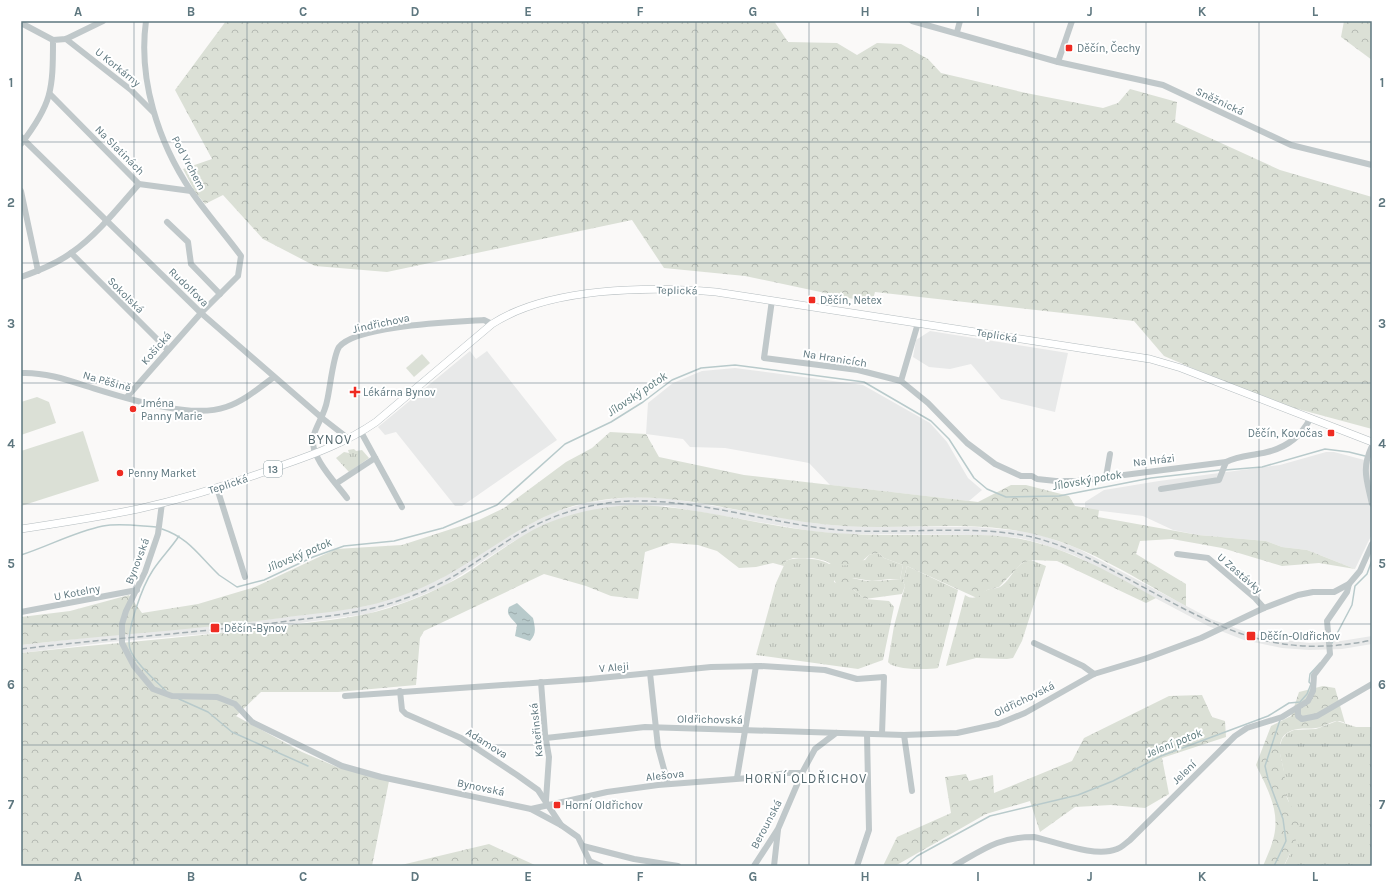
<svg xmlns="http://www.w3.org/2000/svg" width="1393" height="887" font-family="Karla,sans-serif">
	<defs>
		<pattern id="grass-tufts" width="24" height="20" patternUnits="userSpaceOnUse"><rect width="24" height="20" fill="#dbe0d6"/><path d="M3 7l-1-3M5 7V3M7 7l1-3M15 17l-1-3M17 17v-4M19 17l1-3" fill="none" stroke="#b5bab3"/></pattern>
		<pattern id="forest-crowns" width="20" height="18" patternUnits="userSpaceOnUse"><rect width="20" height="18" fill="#dbe0d6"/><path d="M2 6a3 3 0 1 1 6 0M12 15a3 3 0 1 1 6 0" fill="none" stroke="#b5bab3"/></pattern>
		<pattern id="water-ripples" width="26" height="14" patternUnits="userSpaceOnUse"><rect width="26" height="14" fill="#b8cacb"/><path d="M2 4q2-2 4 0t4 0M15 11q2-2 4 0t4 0" fill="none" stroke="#99a9aa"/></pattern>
	</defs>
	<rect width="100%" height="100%" fill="#faf9f8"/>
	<g fill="#e8e9e9">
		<path d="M930,331L1068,353L1055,412L1001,399L971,364L950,369L929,367L913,357L916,340Z"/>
		<path d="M470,351L476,359L487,351L557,440L462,506H455L396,432L385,435L378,427Z"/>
		<path d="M735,368L863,385L930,423L947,442L968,478L982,490L969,501L830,485L809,463L725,448L690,447L683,439L646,434L648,403L673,383L702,371Z"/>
		<path d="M1326,452H1334L1372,462V534L1355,569L1307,550L1282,547L1266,541L1198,535L1173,530L1143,516L1085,509V502L1104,490L1159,481L1280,465Z"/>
		<path d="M630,497L667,498L813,523L841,526L977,527L1021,531L1041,535L1077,548L1211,619L1246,632L1283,640L1309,643L1341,641L1372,636V644L1342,649L1309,650L1282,648L1244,640L1208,626L1074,555L1039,543L1020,538L977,535L841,534L811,531L666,506L557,520L514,541L444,586L408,601L367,614L242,631L110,642L21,653V645L110,635L242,623L366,606L405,594L440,579L510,534L554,512L590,502Z"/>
	</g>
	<g fill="url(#grass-tufts)">
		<path d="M354,449L356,451L362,450L369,458L349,472L336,458L344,452L349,453L348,450Z"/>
		<path d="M875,553H879L884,558L903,565L900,580L890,579L872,581L853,578L834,580V582L854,590L865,599L889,601L894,607L883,660L858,669L756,655L776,583L786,561C794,556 821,558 829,564L865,560L869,555Z"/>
		<path d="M1031,560L1046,566L1022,641L1013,658L1007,659L976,658L946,666L965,595C976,602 978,594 987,590C991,588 996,589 1000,587C1012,580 1015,562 1031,560Z"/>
		<path d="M907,566L958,590L938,668C928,670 893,670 888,662L894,626L905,586L903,581Z"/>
		<path d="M1337,721L1356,727H1372V866H1284L1290,854L1289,802L1284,790V772L1279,749L1282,739L1287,733L1294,730L1316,729Z"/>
	</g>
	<g fill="url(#forest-crowns)">
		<path d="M226,21H774L788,42L837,43L857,55L877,43L901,44L928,59L941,73L1026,93L1103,108L1118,103L1130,89L1177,102L1175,122L1280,170L1372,197V429L1272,402L1164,356L1134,321L875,292L872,303L745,276L664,268L632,220L387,272L315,266L263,239L223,195L205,204L195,192L183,169L212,159L175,90Z"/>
		<path d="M1344,21H1372V60L1341,37Z"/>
		<path d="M610,432L646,434L659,457L744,475L978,502L1011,485H1026L1069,496L1075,506L1099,510L1098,517L1198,535L1266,541L1282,547L1307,550L1355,569L1319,563L1282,566L1222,548L1172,539L1140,541L1136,554L1186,584V606C1138,580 1091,548 1038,535C975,519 908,530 844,526C753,521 663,480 573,506C529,519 495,547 456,570C428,587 397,599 366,606C338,612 309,614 281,618C195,630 108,635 21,645V617L70,611L129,595L142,613L198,604L255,587L336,549L402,545L479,520L504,508L566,462L592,448Z"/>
		<path d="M630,505C692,505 751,524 813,531C857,536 901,535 946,535C971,535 996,534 1021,539C1070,549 1113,574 1156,598L1146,603L1057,561L1031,560L1022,563L999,587L987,590L977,598L907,566L903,581L905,586L902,594L865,599L854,590L838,586L834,580C843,573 860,581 871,581C881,581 890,579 900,580L903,565L884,558L879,553H875L869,555L859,564L852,565L834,566L826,561L813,558H793L786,561L784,566L773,563L756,567L739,568L717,551L698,545L671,543L645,552L638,599L611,596L586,586L544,574L424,631L420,638L416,685L338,692H261L236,716L302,752L337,767L389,781L372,866H21V653C108,643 195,637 282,626C317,621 354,619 389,608C414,600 439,589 462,576C489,559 514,539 543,525C571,513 600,507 630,505Z"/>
		<path d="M1323,686L1335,688L1345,723C1334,717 1327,727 1316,728C1310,729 1304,728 1298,729C1273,733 1280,754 1284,771C1286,780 1284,789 1287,798C1291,808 1299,815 1299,826C1300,836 1288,857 1284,866H1263C1267,856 1272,846 1274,836C1280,810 1267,788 1256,765L1271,726L1291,716L1299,692Z"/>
		<path d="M1202,695L1212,717L1225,721L1226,737L1162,758L1169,794L1145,808L1111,805L1075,807L1040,832L1030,801L986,814L895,866H883L897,837L951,813L945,777L966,774L969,781L993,775L994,793L1072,761L1084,738L1169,696Z"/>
		<path d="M489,844L537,866H397Z"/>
	</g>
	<g fill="#dbe0d6">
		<path d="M422,354L430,363L414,377L406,368Z"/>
		<path d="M37,397L49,402L56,423L21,435V402Z"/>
		<path d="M83,431L99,481L21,506V451Z"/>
	</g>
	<path fill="url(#water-ripples)" d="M517,603L533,618C535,627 537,634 530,641L515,636L517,625C513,619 505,615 509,607Z"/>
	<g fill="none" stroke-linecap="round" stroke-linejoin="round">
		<g stroke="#b8cacb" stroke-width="1.5">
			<path d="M1225,470L1262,467L1325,449L1349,452L1365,456"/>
			<path d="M162,529C189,538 199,556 219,575C225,579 231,583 237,587L264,580L313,557L344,546L394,541L443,528L497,505L565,444L611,422L643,402L672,380L701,368L735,365L864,382L931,421L949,439L974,478L987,489L1006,497L1059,496L1151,478L1221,470"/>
			<path d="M21,555C49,546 74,532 103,526C120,523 139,526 156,527"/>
			<path d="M1331,645L1352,605L1355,586L1367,574L1372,560"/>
			<path d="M166,691C156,681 134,662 130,649C125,632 143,585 153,570C161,558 171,548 179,536"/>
			<path d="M179,699L208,712L232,732L308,766"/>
			<path d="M905,866L917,856L990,816L1078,795L1113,781L1161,756L1268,716L1289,703L1300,702L1307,694L1311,684L1309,682L1310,674L1320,663"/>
			<path d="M1274,866L1286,841L1283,819L1268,779L1265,766L1280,720"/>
		</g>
		<g stroke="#b4bcbf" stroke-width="8">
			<path id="major" d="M21,529C60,523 99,517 138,509C187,498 235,483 283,465C315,454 347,442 376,422L492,324C549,287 649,286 716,292L1150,359L1181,368L1372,442"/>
		</g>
		<g stroke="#c0c8ca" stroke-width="6">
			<path d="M912,21L1058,62L1163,85L1291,145L1372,165"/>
			<path d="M21,23L53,40"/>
			<path d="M957,32L960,21"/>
			<path d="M66,39L131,90L153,112"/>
			<path d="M1058,62L1072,21"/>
			<path d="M50,94L139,184L191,191"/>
			<path d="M21,137L201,313L322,418L349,439"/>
			<path d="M21,144C52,104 53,90 53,40L66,39L103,21"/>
			<path d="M21,191L38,271"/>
			<path d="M167,222L188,242L191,264L220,294"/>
			<path d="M71,253L168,350"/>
			<path d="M21,277C38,271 56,264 71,253C97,235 118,208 139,184"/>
			<path d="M772,300L764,358L858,370L901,381L918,323"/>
			<path d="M21,373C43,372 65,379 86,386C122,397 190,420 226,407C244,401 259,388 274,377"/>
			<path d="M901,381L928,403L967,443L995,464L1021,476H1032L1037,479L1056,481H1077L1226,462C1236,457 1246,456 1257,454C1280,451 1299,440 1310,419"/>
			<path d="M127,397L201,313L238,276L241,256C225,234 206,213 191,191C158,142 138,79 146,21"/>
			<path d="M361,432L402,507"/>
			<path d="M1372,446C1361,469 1367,480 1372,504"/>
			<path d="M1106,477L1110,454"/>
			<path d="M337,483L375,458"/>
			<path d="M217,488L245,577"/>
			<path d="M1161,489L1219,480L1226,462"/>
			<path d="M347,498C336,483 310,457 313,438C315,427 325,414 327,401C330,389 333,356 339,347C356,325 456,322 484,320L492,324"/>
			<path d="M162,503L158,534L145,572L126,611L122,624V643L134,666L153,689L172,696L217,697L235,704L252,722L342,766L381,777L531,809L561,825L578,837L592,866"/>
			<path d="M1177,554L1208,558L1255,598L1264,608"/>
			<path d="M21,612L137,590"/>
			<path d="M1034,643L1083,666L1094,674"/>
			<path d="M650,673L658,747L668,784"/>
			<path d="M541,682L545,734L549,757L546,800"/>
			<path d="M400,691L402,710L406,714L461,738L517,775L538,790L561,825"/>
			<path d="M345,696L590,679L711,667L761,666L825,670L857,679L884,677L882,734"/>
			<path d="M1298,708V716L1302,719L1317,716L1372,684"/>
			<path d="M904,735L912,791"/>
			<path d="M546,738L645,727L904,735L957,733L998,724L1025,713L1094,674L1147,658L1201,638L1264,608L1298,595L1313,592H1334L1349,584L1360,571L1372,544"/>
			<path d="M737,778L756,666"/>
			<path d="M531,809L607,792L658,785L762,777L786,773H802"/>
			<path d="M583,846L634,859L678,866"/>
			<path d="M589,861L601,866"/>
			<path d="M754,866L778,829L802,773L815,749L836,733"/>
			<path d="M774,866L778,830"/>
			<path d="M857,866L869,830L867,734"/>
			<path d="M954,866C984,849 998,837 1034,837C1057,842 1095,858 1117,849C1121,848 1126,843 1130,840L1235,736L1247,728L1282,717L1308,701L1313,691L1314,675L1330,654L1327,621L1347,592L1349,584"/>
		</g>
		<use href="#major" stroke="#fff" stroke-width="7"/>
		<path stroke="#a2adb1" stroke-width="1.5" stroke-dasharray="6 3" stroke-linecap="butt" d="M21,649C110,638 199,633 288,621C320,617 354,614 385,605C412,597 439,586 462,571C484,557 505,541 528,529C563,510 603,500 643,501C709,502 773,524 839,530C904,535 972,523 1036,538C1070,547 1101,564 1132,581C1215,626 1273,661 1372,640"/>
	</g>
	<path fill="none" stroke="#5e777f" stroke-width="1" stroke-opacity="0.55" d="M134,21V866M247,21V866M359,21V866M472,21V866M584,21V866M696,21V866M809,21V866M921,21V866M1034,21V866M1146,21V866M1259,21V866M21,142H1372M21,263H1372M21,383H1372M21,504H1372M21,624H1372M21,745H1372"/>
	<g fill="#ef2b22" stroke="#fff" stroke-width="1.5">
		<rect x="1065" y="44" width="8" height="8" rx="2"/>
		<rect x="808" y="296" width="8" height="8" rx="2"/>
		<path d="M353 386h4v4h4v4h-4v4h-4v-4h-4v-4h4z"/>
		<circle cx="133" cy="409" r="4"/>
		<rect x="1327" y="429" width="8" height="8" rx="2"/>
		<circle cx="120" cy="473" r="4"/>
		<rect x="210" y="623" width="10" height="10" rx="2"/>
		<rect x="1246" y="631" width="10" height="10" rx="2"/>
		<rect x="553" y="801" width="8" height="8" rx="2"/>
	</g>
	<g text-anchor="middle" stroke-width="4" stroke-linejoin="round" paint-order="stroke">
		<rect fill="#fff" stroke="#8ea0a5" stroke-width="1" x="264" y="461" width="18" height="16" rx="3"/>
		<g font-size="10" font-weight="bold" fill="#5e777f">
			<text x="273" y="473">13</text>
		</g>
		<g font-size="11" fill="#5e777f" stroke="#fff" text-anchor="start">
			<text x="1077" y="52">Děčín, Čechy</text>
			<text x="820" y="304">Děčín, Netex</text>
			<text x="363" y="396">Lékárna Bynov</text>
			<text x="141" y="407">Jména<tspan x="141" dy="13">Panny Marie</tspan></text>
			<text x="1323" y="437" text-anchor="end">Děčín, Kovočas</text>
			<text x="128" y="477">Penny Market</text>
			<text x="224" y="632">Děčín-Bynov</text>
			<text x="1260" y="640">Děčín-Oldřichov</text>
			<text x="565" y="809">Horní Oldřichov</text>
		</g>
		<g font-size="11" fill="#5e777f" stroke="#fff">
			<text transform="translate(118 67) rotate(39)" y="4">U Korkárny</text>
			<text transform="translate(1220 101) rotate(25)" y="4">Sněžnická</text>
			<text transform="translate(120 150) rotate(45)" y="4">Na Slatinách</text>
			<text transform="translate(189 163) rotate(62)" y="4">Pod Vrchem</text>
			<text transform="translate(189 287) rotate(44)" y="4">Rudolfova</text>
			<text transform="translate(677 290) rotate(1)" y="4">Teplická</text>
			<text transform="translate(126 295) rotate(45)" y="4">Sokolská</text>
			<text transform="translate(381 323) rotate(-12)" y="4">Jindřichova</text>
			<text transform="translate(997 335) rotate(9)" y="4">Teplická</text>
			<text transform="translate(156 348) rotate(-49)" y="4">Košická</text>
			<text transform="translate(835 358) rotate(9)" y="4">Na Hranicích</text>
			<text transform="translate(107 381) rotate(16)" y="4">Na Pěšině</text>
			<text transform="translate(1154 460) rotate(-7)" y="4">Na Hrázi</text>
			<text transform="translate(228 484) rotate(-18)" y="4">Teplická</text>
			<text transform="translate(137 561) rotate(-69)" y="4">Bynovská</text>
			<text transform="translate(1240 573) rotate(41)" y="4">U Zastávky</text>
			<text transform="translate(77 592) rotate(-11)" y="4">U Kotelny</text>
			<text transform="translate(614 667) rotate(-5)" y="4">V Aleji</text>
			<text transform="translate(1024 699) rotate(-26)" y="4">Oldřichovská</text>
			<text transform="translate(710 719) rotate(1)" y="4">Oldřichovská</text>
			<text transform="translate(536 730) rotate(-96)" y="4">Kateřinská</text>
			<text transform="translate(487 743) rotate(32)" y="4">Adamova</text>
			<text transform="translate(1184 772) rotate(-44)" y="4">Jelení</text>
			<text transform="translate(665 775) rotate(-6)" y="4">Alešova</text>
			<text transform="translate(481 787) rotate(12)" y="4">Bynovská</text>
			<text transform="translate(766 824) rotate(-62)" y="4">Berounská</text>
		</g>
		<g font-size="12" font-style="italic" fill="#5e7c7e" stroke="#fff">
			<text transform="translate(637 394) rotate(-34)" y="4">Jílovský potok</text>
			<text transform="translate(1087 480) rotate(-10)" y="4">Jílovský potok</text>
			<text transform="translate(299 555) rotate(-23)" y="4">Jílovský potok</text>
			<text transform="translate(1174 743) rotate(-22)" y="4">Jelení potok</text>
		</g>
		<g font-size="13" letter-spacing="1" fill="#55696f" stroke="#fff">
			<text x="330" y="444">BYNOV</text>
			<text x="806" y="783">HORNÍ OLDŘICHOV</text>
		</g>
	</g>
	<rect width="1393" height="887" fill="none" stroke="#ffffff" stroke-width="44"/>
	<rect x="22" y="22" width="1349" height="843" fill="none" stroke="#5e777f" stroke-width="1.5"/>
	<g font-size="13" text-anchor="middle" font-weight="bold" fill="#5e777f">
		<text x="78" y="16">A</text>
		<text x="191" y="16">B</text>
		<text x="303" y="16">C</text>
		<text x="415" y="16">D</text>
		<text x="528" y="16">E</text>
		<text x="640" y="16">F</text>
		<text x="753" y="16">G</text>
		<text x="865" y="16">H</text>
		<text x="978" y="16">I</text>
		<text x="1090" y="16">J</text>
		<text x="1202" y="16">K</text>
		<text x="1315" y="16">L</text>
		<text x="11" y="87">1</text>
		<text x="1382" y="87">1</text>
		<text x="11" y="207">2</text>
		<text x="1382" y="207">2</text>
		<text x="11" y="328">3</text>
		<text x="1382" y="328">3</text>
		<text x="11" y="448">4</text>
		<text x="1382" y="448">4</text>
		<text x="11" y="568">5</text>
		<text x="1382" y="568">5</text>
		<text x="11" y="689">6</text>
		<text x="1382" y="689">6</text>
		<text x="11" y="809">7</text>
		<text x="1382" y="809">7</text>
		<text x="78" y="881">A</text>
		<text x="191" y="881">B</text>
		<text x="303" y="881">C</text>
		<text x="415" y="881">D</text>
		<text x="528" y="881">E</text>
		<text x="640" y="881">F</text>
		<text x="753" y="881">G</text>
		<text x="865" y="881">H</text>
		<text x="978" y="881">I</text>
		<text x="1090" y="881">J</text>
		<text x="1202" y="881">K</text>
		<text x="1315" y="881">L</text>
	</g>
</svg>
